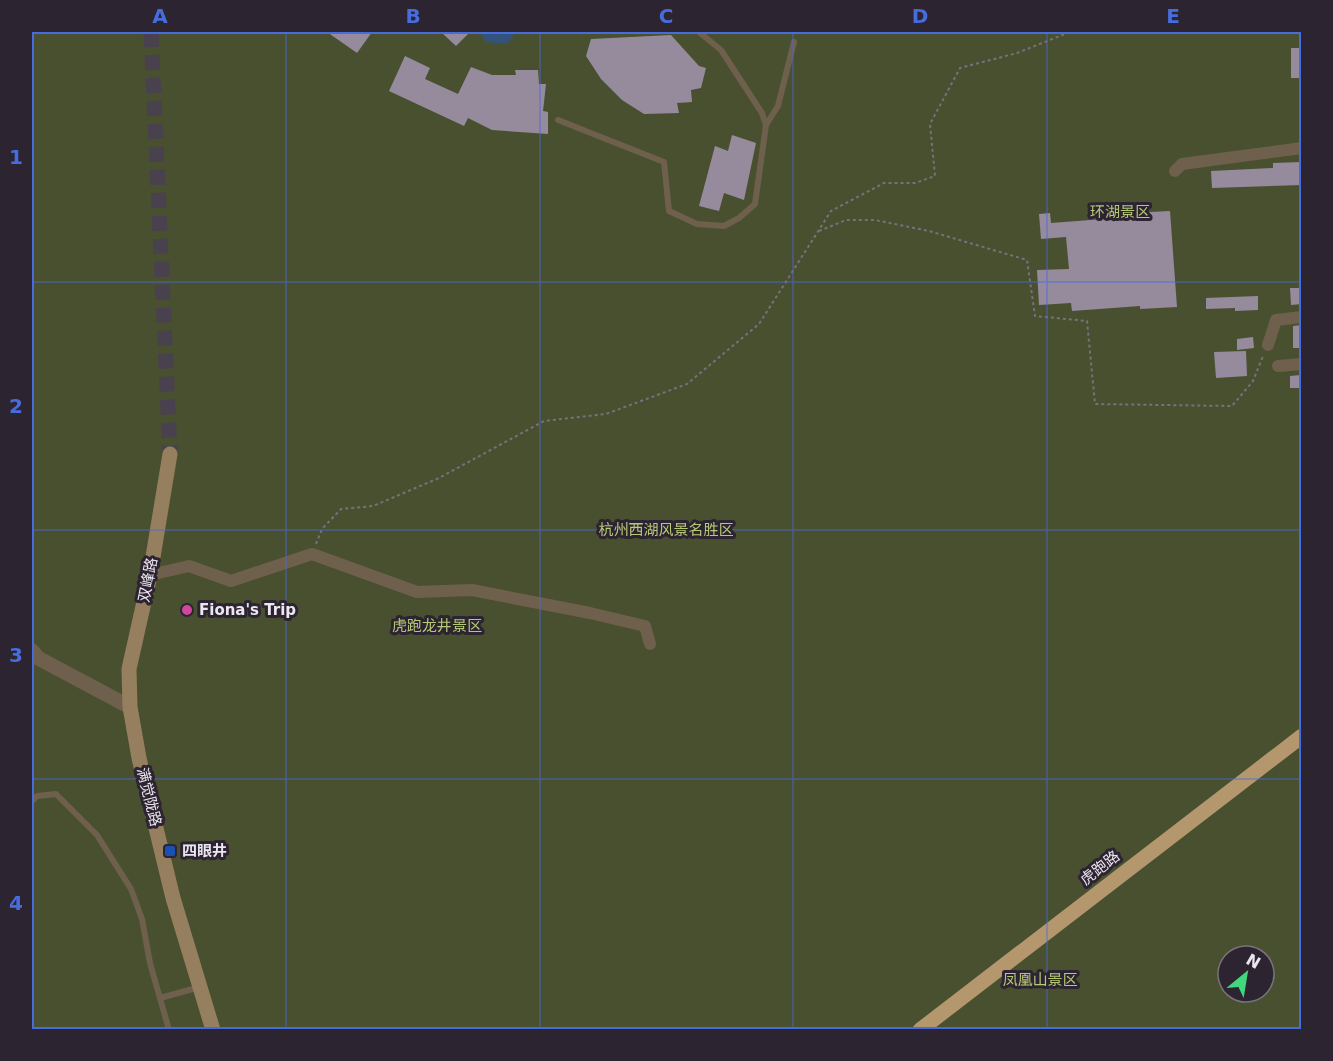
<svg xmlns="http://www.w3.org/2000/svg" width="1333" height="1061" font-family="'DejaVu Sans','Noto Sans SC',sans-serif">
	<rect width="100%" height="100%" fill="#2d2432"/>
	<path fill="#495030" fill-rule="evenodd" d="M32,32H1301V1029H32ZM1228,956H1264V992H1228Z"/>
	<path fill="#33537d" d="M480,32H516L507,44L486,42Z"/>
	<g fill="#968b9d">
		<path d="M327,32H372L357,53Z"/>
		<path d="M441,32H470L456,46Z"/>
		<path d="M671,35L699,66L706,68L701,88L691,90L692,102L677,103L679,113L644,114L622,100L601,79L586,56L591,39Z"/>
		<rect x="1291" y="48" width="11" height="30"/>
		<path d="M405,56L430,68L425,79L458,94L471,67L492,75H516L515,70H538L539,84H546L543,111L548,112V134L492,130L468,118L464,126L389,91Z"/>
		<path d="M732,135L756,143L744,200L724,193L719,211L699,206L715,146L728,151Z"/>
		<path d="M1302,162V185L1212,188L1211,171L1273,168V163Z"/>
		<path d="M1170,211L1177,307L1140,309V306L1072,311L1071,303L1039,305L1037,270L1069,269L1066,237L1041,239L1039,214L1050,213L1051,223L1130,217V213Z"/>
		<path d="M1290,288H1302V304L1291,305Z"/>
		<path d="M1258,296V310L1235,311V308L1206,309V298Z"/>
		<path d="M1302,325V348H1293V326Z"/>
		<path d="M1253,337L1254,348L1237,350V339Z"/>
		<path d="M1246,351L1247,376L1216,378L1214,352Z"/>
		<path d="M1301,375V388H1290V376Z"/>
	</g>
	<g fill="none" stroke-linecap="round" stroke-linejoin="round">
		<path stroke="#4a414e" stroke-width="15" stroke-dasharray="15 8" stroke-linecap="butt" d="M151,32L170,454"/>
		<g stroke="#78707d" stroke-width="2" stroke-dasharray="3 3" stroke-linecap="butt">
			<path d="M819,231L846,220H875L929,231L1027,260L1035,316L1087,321L1095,404L1232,406L1253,381L1263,356"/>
			<path d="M316,544L322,529L341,509L373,506L439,478L544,421L606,414L687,384L759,324L831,211L884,183H915L935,176L930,124L960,68L1017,53L1070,32"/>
		</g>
		<g stroke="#6e604c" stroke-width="6">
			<path d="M558,120L664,162L669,211L697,224L724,226L739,218L755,204L766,125L762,113L721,50L699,32"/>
			<path d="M766,125L778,106L794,42"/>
			<path d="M32,801L37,796L56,794L97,835L131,889L142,919L150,963L169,1030"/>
			<path d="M160,998L200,987"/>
		</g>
		<g stroke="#6e604c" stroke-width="12">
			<path d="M1175,171L1182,164L1302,148"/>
			<path d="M1268,345L1276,320L1302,317"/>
			<path d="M1278,366L1302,364"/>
			<path d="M150,575L189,566L231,581L312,554L417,592L472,590L590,613L645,626L650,644"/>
		</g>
		<path stroke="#6e604c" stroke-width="15" d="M32,651L38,658L130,707"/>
		<path stroke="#967f5e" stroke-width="15" d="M170,454L150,575L129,669L130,707L139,758L173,898L213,1030"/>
		<path stroke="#b4976c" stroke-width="15" d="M920,1030L1302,736"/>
	</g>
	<path fill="none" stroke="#466cdd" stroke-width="1.5" stroke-opacity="0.55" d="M286,32V1030M540,32V1030M793,32V1030M1047,32V1030M32,282H1302M32,530H1302M32,779H1302"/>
	<circle fill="#d1479c" stroke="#2d2432" stroke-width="2" cx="187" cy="610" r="6"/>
	<rect fill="#1a4fb4" stroke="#2d2432" stroke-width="2" x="164" y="845" width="12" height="12" rx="3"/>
	<g text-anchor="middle" stroke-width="6" stroke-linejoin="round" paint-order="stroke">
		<g font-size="15" fill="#b6c976" stroke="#2d2432">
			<text x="1120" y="217">环湖景区</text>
			<text x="666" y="535">杭州西湖风景名胜区</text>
			<text x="437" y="631">虎跑龙井景区</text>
			<text x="1040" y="985">凤凰山景区</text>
		</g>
		<g font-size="15" fill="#ece6f0" stroke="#2d2432">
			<text transform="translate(148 580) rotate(-79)" y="5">双峰路</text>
			<text transform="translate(149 797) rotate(76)" y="5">满觉陇路</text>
			<text transform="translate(1100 868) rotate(-38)" y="5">虎跑路</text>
		</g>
		<g font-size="15" font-weight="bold" fill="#ece6f0" stroke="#2d2432" text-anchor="start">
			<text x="199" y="615">Fiona's Trip</text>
			<text x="182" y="856">四眼井</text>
		</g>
	</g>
	<rect width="1333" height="1061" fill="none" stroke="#2d2432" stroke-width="66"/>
	<g transform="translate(1246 974) rotate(30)"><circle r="28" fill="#2d2432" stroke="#79727e" stroke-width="1.5"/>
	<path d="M0-4.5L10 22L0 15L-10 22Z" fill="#40d77d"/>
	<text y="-9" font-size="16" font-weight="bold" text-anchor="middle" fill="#ece6f0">N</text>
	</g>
	<rect x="33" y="33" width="1267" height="995" fill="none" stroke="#466cdd" stroke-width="2"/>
	<g font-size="20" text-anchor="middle" font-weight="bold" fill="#466cdd">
		<text x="160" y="23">A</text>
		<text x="413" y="23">B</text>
		<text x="666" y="23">C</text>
		<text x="920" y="23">D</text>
		<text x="1173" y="23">E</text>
		<text x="16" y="164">1</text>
		<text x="16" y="413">2</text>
		<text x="16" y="662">3</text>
		<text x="16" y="910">4</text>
	</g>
</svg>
